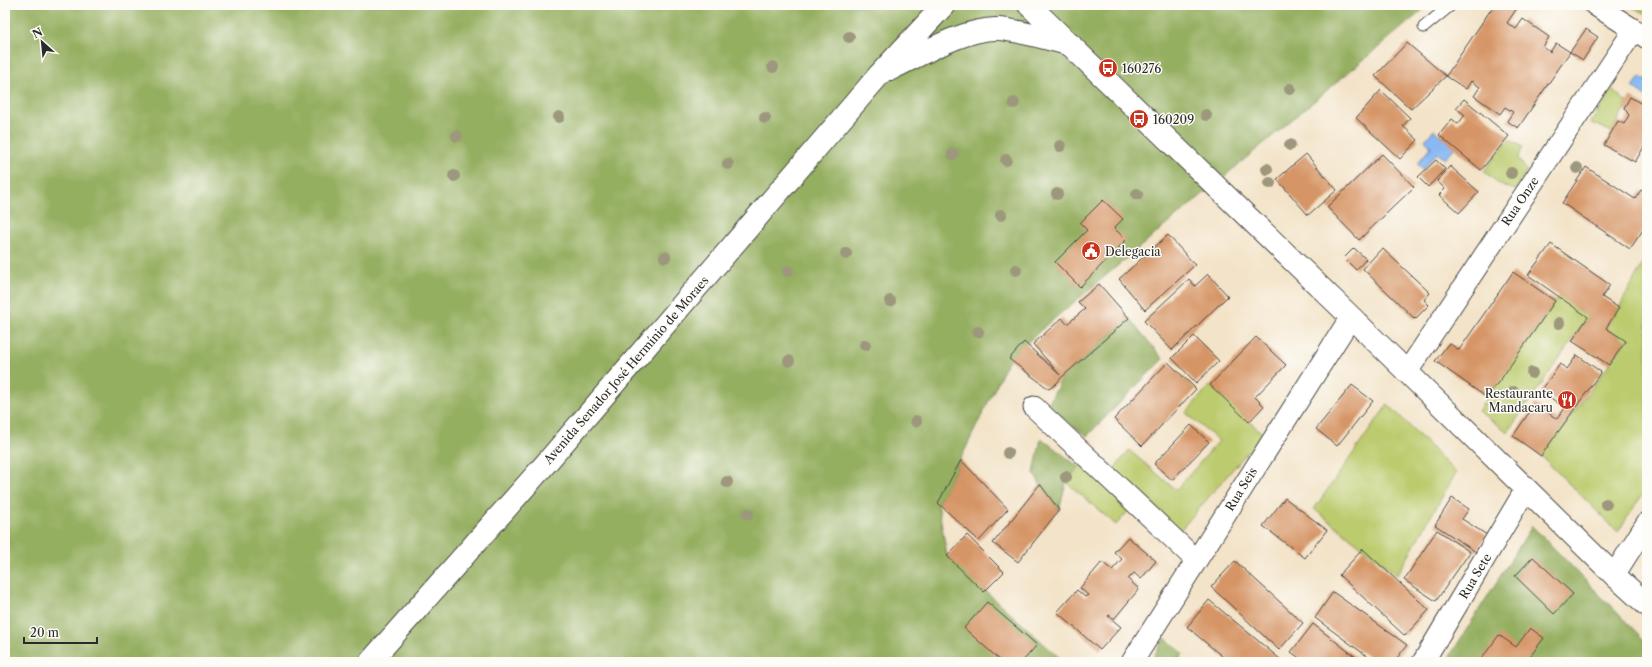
<svg xmlns="http://www.w3.org/2000/svg" width="1652" height="667" font-family="'Libre Caslon Text',serif">
<rect width="100%" height="100%" fill="#fdfcf7"/>
<filter id="ink" filterUnits="userSpaceOnUse"><feTurbulence type="fractalNoise" baseFrequency=".025" numOctaves="2"/><feDisplacementMap in="SourceGraphic" scale="8" xChannelSelector="R" yChannelSelector="G"/><feConvolveMatrix kernelMatrix="1 2 1 2 8 2 1 2 1" color-interpolation-filters="sRGB"/></filter>
<filter id="wash" filterUnits="userSpaceOnUse"><feTurbulence type="fractalNoise" baseFrequency=".012" numOctaves="4" result="noise"/><feDisplacementMap in="SourceGraphic" scale="16" xChannelSelector="R" yChannelSelector="G"/><feGaussianBlur stdDeviation="0.9" result="paint"/><feColorMatrix in="noise" values="0 0 0 0 0 0 0 0 0 0 0 0 0 0 0 0 0 1.4 0 .05"/><feComposite in="paint" operator="in"/></filter>
<g filter="url(#wash)">
<rect width="100%" height="100%" fill="#f3e3c8"/>
<g fill="#bccb6d" stroke="#747b4c">
<path d="M1628 5H1647V14Z"/>
<path d="M1612 89 1627 103 1612 132 1591 123Z"/>
<path d="M1509 139 1523 147 1518 158 1527 171 1516 190 1500 185 1484 171Z"/>
<path d="M1647 255V487L1618 532 1541 456 1609 365 1626 341 1606 328 1619 308Z"/>
<path d="M1559 296 1588 317 1508 432 1478 411Z"/>
<path d="M1210 385 1263 434 1171 541 1132 507 1116 525 1066 482 1093 451 1114 469 1129 450 1176 490 1219 441 1186 413Z"/>
<path d="M1388 404 1456 473 1397 575 1314 509Z"/>
</g>
<g fill="#95af60" stroke="#606d46">
<path d="M5 5H1429L1042 329 1009 359 949 483 938 503 947 556 1064 662H5Z"/>
<path d="M1129 318 1163 359 1087 436 1047 407 1062 377Z"/>
<path d="M1041 438 1079 467 1066 482 1059 510 1040 484 1034 473Z"/>
<path d="M1532 526 1647 643V662H1446Z"/>
<path d="M1165 638 1183 653 1179 662H1150Z"/>
</g>
<g fill="#88b9f4" stroke="#5a7290">
<path d="M1640 77 1647 81V97L1633 87Z"/>
<path d="M1434 130 1455 147 1445 159 1437 153 1423 169 1417 164 1431 147 1425 140Z"/>
</g>
<g id="blocks">
<g fill="#d69566">
<path d="M1494 5H1519L1507 23 1516 29 1523 19 1549 37 1543 47 1550 52 1556 43 1570 52 1586 29 1598 37 1583 60 1570 52 1518 128 1507 121 1513 112 1505 107 1500 114 1474 96 1480 87 1471 81 1466 89 1446 76Z"/>
<path d="M1407 43 1446 76 1411 109 1375 76Z"/>
<path d="M1381 90 1410 118 1403 126 1418 140 1400 159 1356 118Z"/>
<path d="M1630 97 1647 107V142L1635 162 1604 145 1618 121 1624 124 1629 115 1624 108Z"/>
<path d="M1464 99 1509 136 1481 170 1439 135 1452 119 1458 124 1465 115 1456 108Z"/>
<path d="M1306 154 1337 190 1308 215 1277 179Z"/>
<path d="M1382 154 1414 187 1359 240 1327 207Z"/>
<path d="M1436 160 1445 169 1428 187 1418 177Z"/>
<path d="M1450 166 1479 192 1459 213 1439 195 1445 189 1437 181Z"/>
<path d="M1586 167 1635 199 1641 190 1647 194V224L1630 249 1562 203Z"/>
<path d="M1103 200 1123 219 1114 228 1126 240 1080 287 1055 262 1087 230 1080 223Z"/>
<path d="M1168 235 1195 265 1145 310 1119 279Z"/>
<path d="M1551 244 1610 285 1602 297 1619 308 1606 328 1626 341 1609 365 1572 341 1588 317 1528 275Z"/>
<path d="M1354 248 1366 259 1356 270 1344 258Z"/>
<path d="M1382 248 1430 293 1424 300 1429 305 1415 319 1363 269Z"/>
<path d="M1513 272 1555 301 1501 379 1486 397 1435 361 1449 343 1459 350Z"/>
<path d="M1208 274 1228 296 1172 350 1144 321 1189 279 1195 286Z"/>
<path d="M1099 284 1129 318 1062 377 1056 384 1049 389 1009 359 1024 342 1060 375 1033 344 1062 318 1067 324 1085 309 1078 302Z"/>
<path d="M1194 336 1219 361 1196 383 1172 358Z"/>
<path d="M1256 337 1286 365 1255 397 1264 406 1249 422 1210 385Z"/>
<path d="M1577 355 1601 372 1541 456 1513 436 1535 404 1557 419 1565 408 1541 391 1560 364 1567 369Z"/>
<path d="M1168 362 1196 389 1142 446 1114 419Z"/>
<path d="M1352 385 1373 401 1337 446 1316 429Z"/>
<path d="M1191 425 1209 442 1172 480 1154 464Z"/>
<path d="M961 460 1008 509 979 541 938 503Z"/>
<path d="M1040 484 1059 510 1018 562 993 543Z"/>
<path d="M1285 498 1327 530 1305 558 1263 526Z"/>
<path d="M1452 498 1469 509 1462 519 1487 535 1476 552 1435 525Z"/>
<path d="M1437 530 1470 552 1436 601 1404 580Z"/>
<path d="M967 535 1004 572 984 592 947 556Z"/>
<path d="M1128 537 1156 561 1141 579 1134 573 1128 579 1139 589 1114 619 1109 615 1108 616 1121 627 1100 650 1057 612 1077 590 1085 597 1088 595 1080 588 1102 562 1112 570 1122 559 1114 552Z"/>
<path d="M1363 549 1429 610 1405 636 1339 575Z"/>
<path d="M1533 557 1573 594 1554 614 1515 576Z"/>
<path d="M1235 561 1303 623 1279 650 1211 587Z"/>
<path d="M1333 592 1407 645 1394 662H1375L1315 618Z"/>
<path d="M1209 600 1280 659 1278 662H1229L1187 627Z"/>
<path d="M987 602 1037 645 1022 662H1002L964 628Z"/>
<path d="M1313 624 1362 662H1305L1291 652Z"/>
<path d="M1530 628 1544 638 1526 662H1479L1499 635 1516 647Z"/>
</g>
</g>
</g>
<g filter="url(#ink)">
<use href="#blocks" fill-opacity="0" stroke="#494743" stroke-width="1"/>
<g fill="none" stroke-linecap="round" stroke-linejoin="round">
<defs>
<path id="service" d="M1424 27 1451 5"/>
<g id="minor">
<path d="M1595 5 1647 38"/>
<path d="M1407 372 1634 30"/>
<path d="M1034 407 1196 560"/>
<path d="M1614 575 1647 523"/>
<path d="M1132 662 1351 317"/>
<path d="M1423 662 1526 489"/>
</g>
<g id="tertiary">
<path d="M891 69C920 55 967 27 999 29 1024 31 1048 39 1071 45"/>
<path d="M370 662 548 461 879 75 944 5"/>
</g>
<path id="secondary" d="M1029 5 1351 317 1614 575 1647 605"/>
</defs>
<use href="#service" stroke="#494743" stroke-width="13"/>
<use href="#minor" stroke="#494743" stroke-width="23"/>
<use href="#tertiary" stroke="#494743" stroke-width="24"/>
<use href="#secondary" stroke="#494743" stroke-width="24"/>
<use href="#service" stroke="#fff" stroke-width="11"/>
<use href="#minor" stroke="#fff" stroke-width="21"/>
<use href="#tertiary" stroke="#fff" stroke-width="22"/>
<use href="#secondary" stroke="#fff" stroke-width="22"/>
</g>
<g fill="#9d987d">
<circle cx="849" cy="37" r="6"/>
<circle cx="773" cy="67" r="6"/>
<circle cx="1290" cy="89" r="6"/>
<circle cx="1014" cy="103" r="6"/>
<circle cx="1206" cy="115" r="6"/>
<circle cx="559" cy="117" r="6"/>
<circle cx="765" cy="118" r="6"/>
<circle cx="457" cy="136" r="6"/>
<circle cx="1290" cy="145" r="6"/>
<circle cx="1060" cy="146" r="6"/>
<circle cx="953" cy="154" r="6"/>
<circle cx="1006" cy="160" r="6"/>
<circle cx="728" cy="164" r="6"/>
<circle cx="1577" cy="168" r="6"/>
<circle cx="1267" cy="169" r="6"/>
<circle cx="1511" cy="173" r="6"/>
<circle cx="454" cy="176" r="6"/>
<circle cx="1270" cy="183" r="6"/>
<circle cx="1057" cy="194" r="6"/>
<circle cx="1137" cy="194" r="6"/>
<circle cx="1001" cy="215" r="6"/>
<circle cx="846" cy="254" r="6"/>
<circle cx="665" cy="257" r="6"/>
<circle cx="1016" cy="270" r="6"/>
<circle cx="788" cy="271" r="6"/>
<circle cx="890" cy="301" r="6"/>
<circle cx="1559" cy="323" r="6"/>
<circle cx="978" cy="332" r="6"/>
<circle cx="865" cy="345" r="6"/>
<circle cx="789" cy="361" r="6"/>
<circle cx="1532" cy="373" r="6"/>
<circle cx="1514" cy="392" r="6"/>
<circle cx="916" cy="421" r="6"/>
<circle cx="1008" cy="453" r="6"/>
<circle cx="1066" cy="477" r="6"/>
<circle cx="727" cy="482" r="6"/>
<circle cx="1606" cy="504" r="6"/>
<circle cx="748" cy="514" r="6"/>
</g>
</g>
<defs>
<symbol id="bus-disc" viewBox="-11 -11 22 22"><circle r="9.5" fill="#c8321e" stroke="#fdfcf7"/><path d="M-5-6H5V4H4V6H2V4H-2V6H-4V4H-5ZM-3.5-4V0h7V-4ZM-3.5 1.2v1.5H-2V1.2ZM2 1.2v1.5H3.5V1.2Z" fill="#fff"/></symbol>
<symbol id="civic-disc" viewBox="-11 -11 22 22"><circle r="9.5" fill="#c8321e" stroke="#fdfcf7"/><path d="M-.6-6.5H3V-4.5H.6V-3L4-1V1h2V6H-6V1h2V-1L-.6-3ZM-1.2 2.5V6h2.4V2.5Z" fill="#fff"/></symbol>
<symbol id="restaurant-disc" viewBox="-11 -11 22 22"><circle r="9.5" fill="#c8321e" stroke="#fdfcf7"/><path d="M-5-6h1v4h1v-4h1v4h1v-4h1v5L-1.5 .5V6h-2V.5L-5-1ZM5-6V6H3V1.5H1.5Q1.5-4 5-6Z" fill="#fff"/></symbol>
</defs>
<g fill-rule="evenodd">
<use href="#bus-disc" x="1097" y="57" width="22" height="22"/>
<use href="#bus-disc" x="1128" y="108" width="22" height="22"/>
<use href="#civic-disc" x="1080" y="240" width="22" height="22"/>
<use href="#restaurant-disc" x="1556" y="389" width="22" height="22"/>
</g>
<g text-anchor="middle" dominant-baseline="central" stroke-width="3" stroke-linejoin="round" paint-order="stroke">
<g font-size="12" fill="#2b2b2b" stroke="#fdfcf7" text-anchor="start">
<text x="1122" y="68">160276</text>
<text x="1153" y="119">160209</text>
<text x="1105" y="251">Delegacia</text>
<text x="1553" y="393" text-anchor="end">Restaurante<tspan x="1553" dy="14">Mandacaru</tspan></text>
</g>
<g font-size="12" fill="#2b2b2b" stroke="#fdfcf7">
<text transform="translate(1520 201) rotate(-56)">Rua Onze</text>
<text transform="translate(626 370) rotate(-49)">Avenida Senador José Hermínio de Moraes</text>
<text transform="translate(1241 489) rotate(-58)">Rua Seis</text>
<text transform="translate(1475 576) rotate(-59)">Rua Sete</text>
</g>
</g>
<rect width="1652" height="667" fill="none" stroke="#fdfcf7" stroke-width="20"/>
<g transform="translate(42 42) rotate(333)" stroke="#fdfcf7" stroke-width="3" paint-order="stroke">
<path d="M0-3L7 15L0 10L-7 15Z" fill="#2b2b2b"/>
<text y="-6" font-size="11" font-weight="bold" text-anchor="middle" fill="#2b2b2b">N</text>
</g>
<path d="M24 637v6h73v-6" fill="none" stroke="#2b2b2b" stroke-width="2"/>
<text x="30" y="637" font-size="12" fill="#2b2b2b" stroke="#fdfcf7" stroke-width="3" paint-order="stroke">20 m</text>
</svg>
